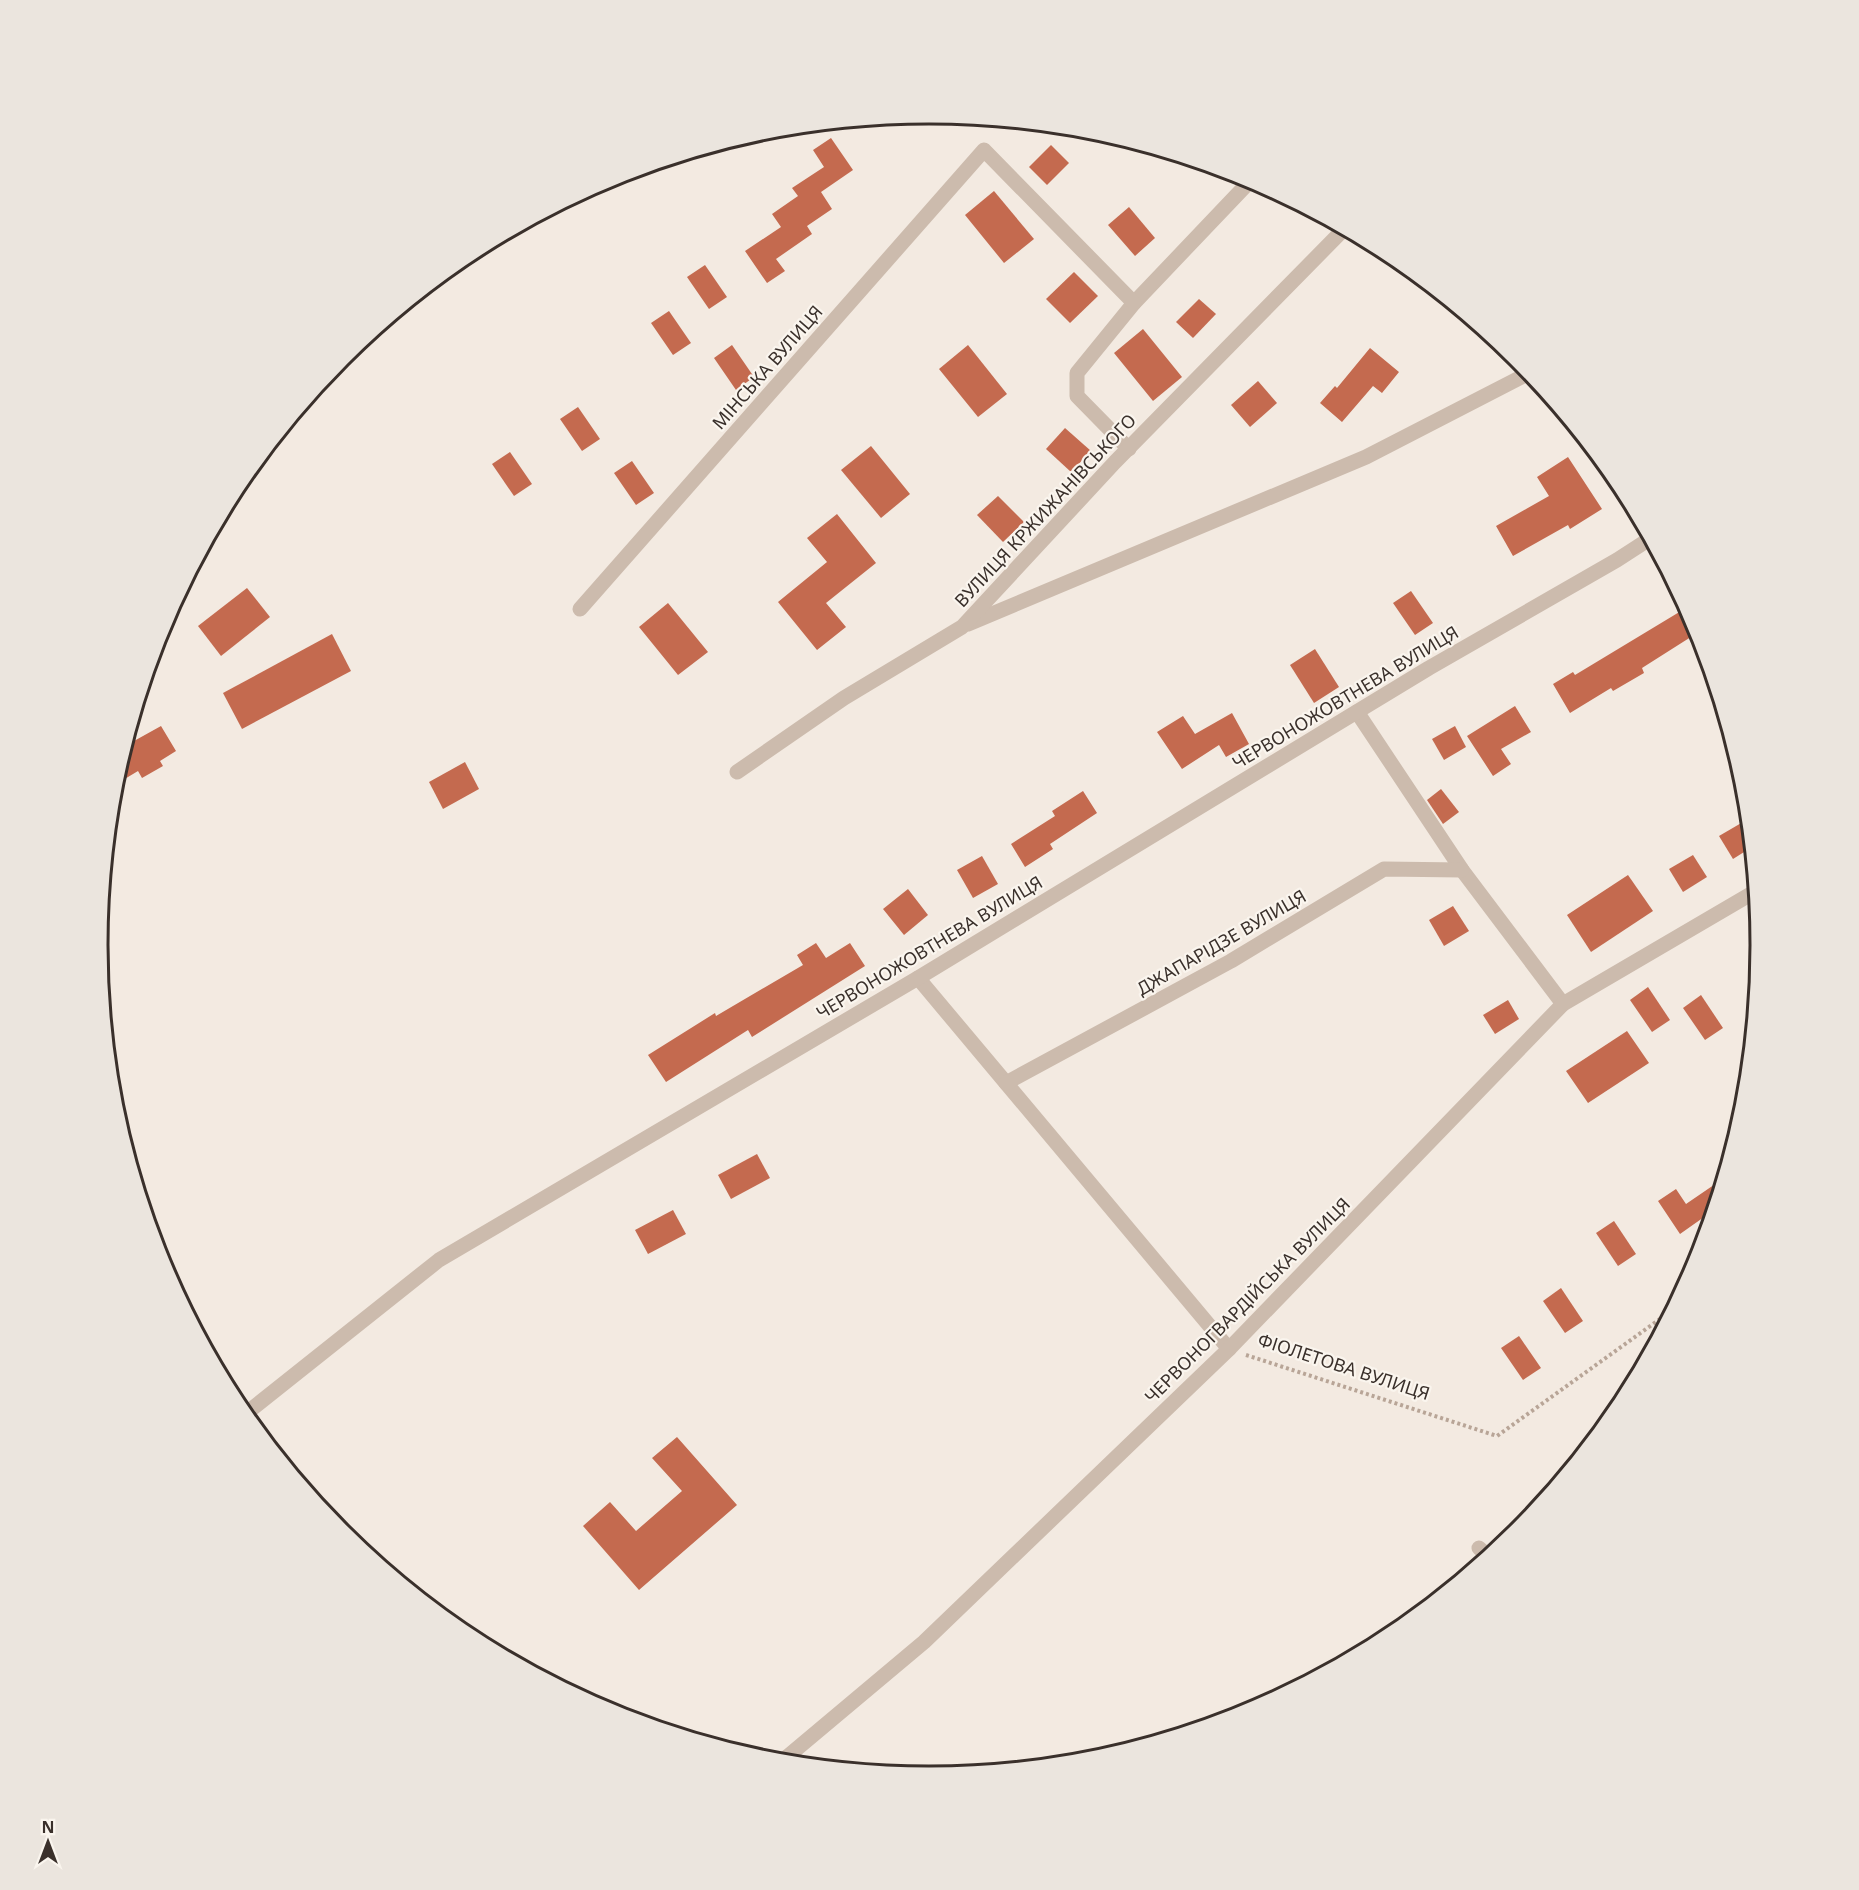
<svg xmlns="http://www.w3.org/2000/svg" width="1859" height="1890" font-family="'Noto Sans',sans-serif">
<rect width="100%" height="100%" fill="#f3eae1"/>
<g fill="#c46a4f">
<path d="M831 138 853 170 821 192 832 209 807 226 812 234 776 259 785 271 767 283 745 251 781 227 772 214 798 196 792 188 824 167 813 150Z"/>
<path d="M1051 145 1069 163 1047 185 1029 167Z"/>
<path d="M994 191 1034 239 1004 263 965 215Z"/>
<path d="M1129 207 1155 238 1135 256 1108 225Z"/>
<path d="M705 265 727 297 709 309 687 277Z"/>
<path d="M1074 272 1098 296 1070 323 1046 299Z"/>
<path d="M1199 299 1216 314 1193 338 1176 322Z"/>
<path d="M669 311 691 343 673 355 651 323Z"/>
<path d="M1143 329 1182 377 1153 401 1114 353Z"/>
<path d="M732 345 754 377 736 390 714 358Z"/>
<path d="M968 345 1007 394 978 417 939 369Z"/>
<path d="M1370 348 1399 372 1382 393 1373 386 1342 422 1320 403 1335 386 1337 388Z"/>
<path d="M1258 381 1277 403 1250 427 1231 405Z"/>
<path d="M578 407 600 439 582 451 560 419Z"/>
<path d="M1065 428 1091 451 1071 472 1046 449Z"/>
<path d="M871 446 910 494 881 518 841 470Z"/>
<path d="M510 452 532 484 514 496 492 464Z"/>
<path d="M1568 457 1602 509 1570 529 1568 525 1513 556 1496 526 1549 496 1537 477Z"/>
<path d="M632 461 654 493 636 505 614 473Z"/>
<path d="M998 496 1024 522 1003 542 977 515Z"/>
<path d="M837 514 876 563 826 603 846 627 817 650 778 602 827 562 807 538Z"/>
<path d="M247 588 270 617 221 656 198 626Z"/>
<path d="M1411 591 1433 623 1415 635 1393 603Z"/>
<path d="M668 603 708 652 678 675 639 627Z"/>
<path d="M1681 611 1694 635 1642 668 1644 673 1613 691 1611 688 1570 713 1553 684 1573 672 1575 675Z"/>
<path d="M332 634 351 671 242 729 223 693Z"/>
<path d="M1315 649 1339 687 1314 703 1290 665Z"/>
<path d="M1515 706 1531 732 1501 749 1511 764 1493 776 1467 736Z"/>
<path d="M1232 713 1249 744 1226 757 1219 745 1182 769 1157 732 1183 716 1195 734Z"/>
<path d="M161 726 176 751 160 761 163 766 142 778 138 771 113 786 125 746Z"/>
<path d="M1455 726 1466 747 1444 760 1432 739Z"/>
<path d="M465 762 479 789 443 809 429 782Z"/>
<path d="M1441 789 1459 812 1443 824 1427 800Z"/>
<path d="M1083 791 1097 813 1050 844 1053 849 1025 867 1011 844 1055 816 1052 811Z"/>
<path d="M1743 822 1751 835 1752 847 1733 859 1719 836Z"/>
<path d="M1693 855 1707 877 1683 892 1669 869Z"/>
<path d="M982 856 998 884 973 898 957 870Z"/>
<path d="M1628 875 1653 911 1591 952 1567 915Z"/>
<path d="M908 889 928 915 904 935 883 909Z"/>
<path d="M1453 906 1469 931 1444 946 1429 920Z"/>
<path d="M816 943 826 958 850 943 865 966 752 1037 748 1030 666 1082 648 1055 715 1013 716 1016 803 965 797 955Z"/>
<path d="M1648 987 1670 1020 1652 1032 1630 1000Z"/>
<path d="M1701 995 1723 1028 1705 1040 1683 1008Z"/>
<path d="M1508 1000 1519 1019 1495 1034 1483 1015Z"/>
<path d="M1627 1031 1649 1063 1588 1103 1566 1071Z"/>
<path d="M757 1154 770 1178 731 1199 718 1175Z"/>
<path d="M1724 1178 1714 1210 1680 1234 1658 1201 1676 1189 1686 1204Z"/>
<path d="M673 1210 686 1234 648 1254 635 1230Z"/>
<path d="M1614 1221 1636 1254 1618 1266 1596 1233Z"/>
<path d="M1561 1288 1583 1321 1565 1333 1543 1301Z"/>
<path d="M1519 1336 1541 1368 1523 1380 1501 1348Z"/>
<path d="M677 1437 737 1505 639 1590 583 1526 610 1502 636 1531 682 1491 652 1458Z"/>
</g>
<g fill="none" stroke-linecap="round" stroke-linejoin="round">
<path stroke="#b8a597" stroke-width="4" stroke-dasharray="3 3" stroke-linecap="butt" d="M1246 1355 1497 1436 1674 1309"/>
<g stroke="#ccbbad" stroke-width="15">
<path d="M1129 449 1077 396V373L1134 303 1252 179"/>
<path d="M580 609 984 150 1134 303"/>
<path d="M968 624 1366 457 1531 372"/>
<path d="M1357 712 1462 870 1563 1004"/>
<path d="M737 772 844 698 962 627 1115 462 1345 228"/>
<path d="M918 978 1229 1349"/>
<path d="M1006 1083 1231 961 1384 869 1462 870"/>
<path d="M1479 1548 1489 1557"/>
<path d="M781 1762 924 1642 1229 1349 1563 1004 1756 891"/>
</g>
<path stroke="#ccbbad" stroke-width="15" d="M244 1415 439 1260 918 978 1429 668 1617 560 1651 538"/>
</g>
<g text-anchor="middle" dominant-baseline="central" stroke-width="4.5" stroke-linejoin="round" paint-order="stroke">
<g font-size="18" fill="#3a302b" stroke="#faf5ee">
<text transform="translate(767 367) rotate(-49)">МІНСЬКА ВУЛИЦЯ</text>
<text transform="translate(1045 510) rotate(-47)">ВУЛИЦЯ КРЖИЖАНІВСЬКОГО</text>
<text transform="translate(1345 697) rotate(-31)">ЧЕРВОНОЖОВТНЕВА ВУЛИЦЯ</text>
<text transform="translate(1221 942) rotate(-30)">ДЖАПАРІДЗЕ ВУЛИЦЯ</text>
<text transform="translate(929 947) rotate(-31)">ЧЕРВОНОЖОВТНЕВА ВУЛИЦЯ</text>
<text transform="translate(1247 1300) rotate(-45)">ЧЕРВОНОГВАРДІЙСЬКА ВУЛИЦЯ</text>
<text transform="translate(1344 1366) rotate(18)">ФІОЛЕТОВА ВУЛИЦЯ</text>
</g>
</g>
<path d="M0 0H1859V1890H0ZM108 945a821 821 0 1 1 1642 0a821 821 0 1 1-1642 0Z" fill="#ebe5de" fill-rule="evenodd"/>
<path fill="none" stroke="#3a302b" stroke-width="3" d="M108 945a821 821 0 1 1 1642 0a821 821 0 1 1-1642 0Z"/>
<g transform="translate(48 1842)" stroke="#faf5ee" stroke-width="4.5" paint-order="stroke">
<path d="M0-4.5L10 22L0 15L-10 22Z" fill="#3a302b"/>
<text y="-9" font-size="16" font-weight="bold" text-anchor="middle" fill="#3a302b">N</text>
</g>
</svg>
